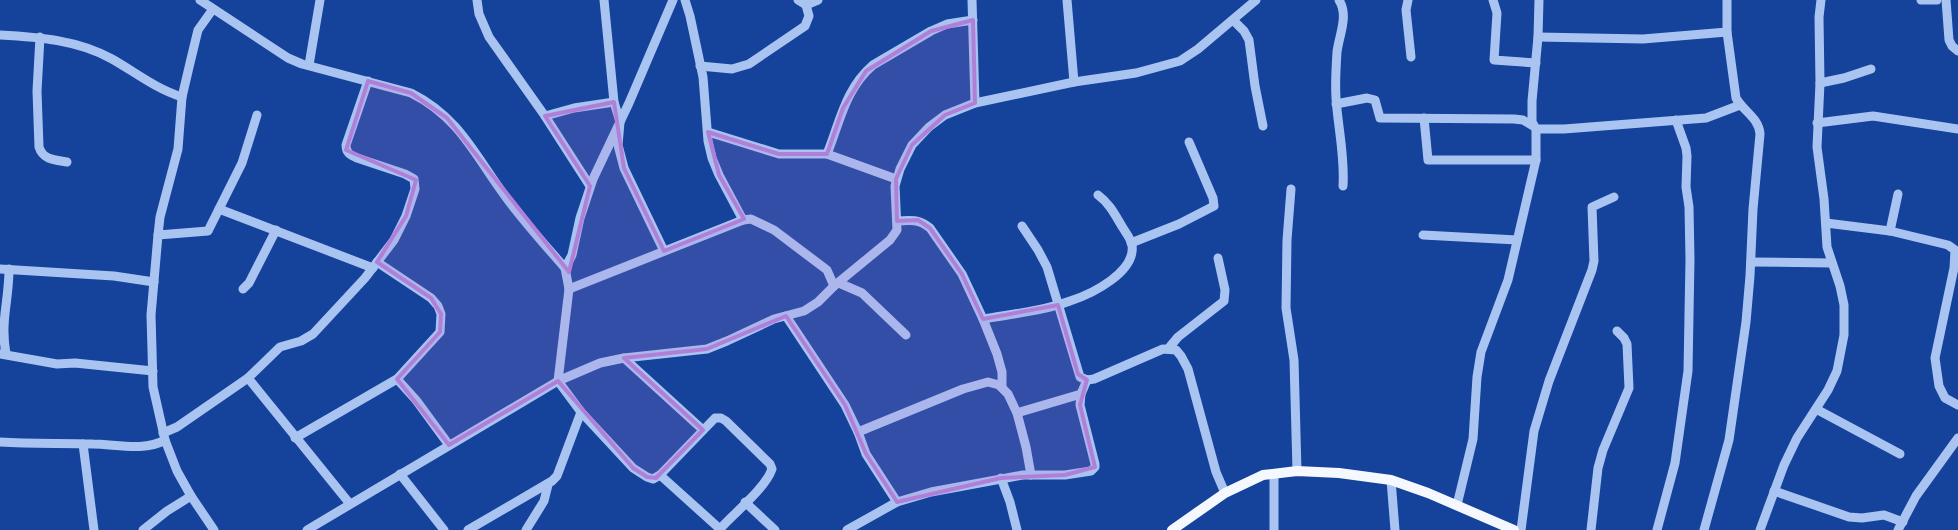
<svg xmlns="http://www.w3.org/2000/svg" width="1958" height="530" font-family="'Noto Sans',sans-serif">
<rect width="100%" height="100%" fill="#15429a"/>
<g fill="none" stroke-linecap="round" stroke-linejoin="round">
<g stroke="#aac4f2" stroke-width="9">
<path d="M200 0 288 58 302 64 411 93C461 118 476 158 508 200 526 224 546 246 565 268"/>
<path d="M477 0 479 14 489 37 545 116 590 186"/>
<path d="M604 0 614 102 620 122 618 145 624 168 664 251"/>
<path d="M673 0 629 103 593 179 580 218 572 255 565 268 569 289 558 381 581 412 633 468 647 477 653 479 660 475 715 418H721L726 421 770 464 772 469C765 489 734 513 719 530"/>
<path d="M685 0 690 16 703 77 708 141 712 158 719 175 743 220 751 219 774 230 827 270 834 286"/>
<path d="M798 0 806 5 818 0"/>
<path d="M972 0 975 103"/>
<path d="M1067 0 1074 82"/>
<path d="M1339 0C1349 16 1339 35 1337 52 1336 67 1335 83 1336 98 1338 128 1345 156 1343 186"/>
<path d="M1408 0 1406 10 1411 57"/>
<path d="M1493 0 1497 13 1494 60 1536 63"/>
<path d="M1921 0H1937"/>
<path d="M1946 0 1949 40 1952 46 1958 51"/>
<path d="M1233 20 1244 31 1249 40 1255 86 1263 126"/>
<path d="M0 35C38 37 78 40 112 59 135 72 156 89 182 97"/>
<path d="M40 37 37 91 39 147C43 160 55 160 67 162"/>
<path d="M1538 37 1643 39 1727 32"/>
<path d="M309 65 320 0"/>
<path d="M700 66 732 69 749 64 805 26 809 16 806 5"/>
<path d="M1820 83 1844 78 1871 69"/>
<path d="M1336 104 1367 98 1375 100 1380 118 1514 119 1523 120 1533 126"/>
<path d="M545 116 574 108 614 102"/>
<path d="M1424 118 1428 160H1536"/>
<path d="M1817 123 1873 116 1958 129"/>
<path d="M1536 129H1564L1706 118 1740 105"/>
<path d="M708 132 779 154H827"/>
<path d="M896 179 827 154C840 122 845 89 873 65L931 31 947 24 973 20"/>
<path d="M1291 189 1287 240 1286 308 1294 360 1297 471"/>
<path d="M219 209 242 163 257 115"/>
<path d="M897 221C910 220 919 219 930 228L962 274 983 319 997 354 1002 372V386"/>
<path d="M1826 223 1890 231 1948 245 1955 250 1954 268 1935 358 1939 386 1945 398 1958 405"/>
<path d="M1022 226 1038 250 1047 267 1080 377 1087 380 1094 379 1163 349 1176 350 1181 356 1188 369 1216 472 1225 493"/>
<path d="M1890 231 1898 194"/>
<path d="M158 235 208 231 219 209 373 268"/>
<path d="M1423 235 1517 240"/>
<path d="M1131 243 1179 224 1214 206 1213 198 1189 142"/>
<path d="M1751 262 1832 263"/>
<path d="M0 269 114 276 154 282"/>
<path d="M839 283 862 293 906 335"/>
<path d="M243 289 249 283 276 230"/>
<path d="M569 289 743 220"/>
<path d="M786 316 845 405 858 432 866 454 897 502"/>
<path d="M983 319C1012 314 1043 311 1070 301 1092 294 1136 272 1132 245 1131 239 1126 233 1123 228 1115 215 1110 204 1098 195"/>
<path d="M1168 349 1178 337 1224 301 1225 290 1218 258"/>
<path d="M0 354 57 364 75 363 153 371"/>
<path d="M6 354C0 321 9 301 9 269"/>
<path d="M624 358 703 430"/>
<path d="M248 378 350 504"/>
<path d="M397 379 416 400 449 445"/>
<path d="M1816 409 1900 454"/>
<path d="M1017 413 1081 394"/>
<path d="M858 432 963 389 988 382 999 385 1008 394 1017 413 1026 447 1031 475"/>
<path d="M163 433 177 427 248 378 280 347 301 341 313 334 365 278 394 240 406 216 415 189 414 179 405 174 357 158C350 155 346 153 346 145L368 81"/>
<path d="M295 438 397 379 440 332 441 314 438 306 431 298 377 262"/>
<path d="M165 440 177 471 191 496 214 530"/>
<path d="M0 442C31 444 62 443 93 444 115 444 144 452 165 440L153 387 152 350 151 315 158 235 160 217 178 149 182 97 190 63 198 30 213 9"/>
<path d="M83 444 94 530"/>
<path d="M400 474 444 530"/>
<path d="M1274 474V530"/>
<path d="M660 475 720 529"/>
<path d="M1001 478 1010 502 1017 530"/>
<path d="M1391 480 1395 530"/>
<path d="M1774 491 1849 517 1862 518 1884 515 1903 522"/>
<path d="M745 502 775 530"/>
<path d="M1457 505 1473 439 1477 377 1481 352 1508 280 1536 160V129L1532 122V101L1538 37 1539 0"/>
<path d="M143 530 167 511 191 496"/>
<path d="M307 530 558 381 600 363 624 358 707 349 727 341 774 319 804 311 818 302 834 286 890 240 897 230 895 186 900 169 912 145 929 127 945 115 975 103 1074 82 1136 73 1180 61 1198 49 1256 0"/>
<path d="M468 530 552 481 557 476 581 412"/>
<path d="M526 530 544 501 548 485"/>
<path d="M847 530 897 502 931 492 1023 475H1065L1091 471 1095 467V464L1080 405 1081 394 1087 380"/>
<path d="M1521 530 1534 431 1549 381 1592 270 1594 261 1592 207 1614 197"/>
<path d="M1591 530 1598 468 1603 450 1629 388 1627 344 1624 338 1617 331"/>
<path d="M1657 530 1675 463 1688 371 1690 259 1689 207 1686 187 1687 156 1686 148 1676 120"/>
<path d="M1704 530 1729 440 1746 322 1750 276 1753 209 1760 134C1759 118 1743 111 1736 98L1727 32V0"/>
<path d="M1760 530 1784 465 1797 438 1828 390 1837 371 1844 335V305L1840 286 1827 247 1824 199 1817 147 1820 83 1819 17 1821 0"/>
<path d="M1898 530 1916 496 1958 438"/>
</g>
<path stroke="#f6f8ff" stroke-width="10" d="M1172 530 1225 493 1263 475 1297 471 1339 473 1391 480 1428 493 1514 530"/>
</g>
<path fill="#b080d9" fill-opacity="0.2" stroke="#b080d9" stroke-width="4" stroke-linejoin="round" d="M973 20 975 103 945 115 912 145 896 179 897 221 918 220 930 228 962 274 983 319 1058 305 1078 374 1087 380 1080 405 1095 467 1065 475 1001 478 897 502 866 454 845 405 786 316 707 349 624 358 703 430 656 478 647 477 633 468 558 381 449 445 397 379 440 332 441 314 431 298 377 262 406 216 416 180 346 150 368 81 411 93 447 118 569 272 590 186 545 116 614 102 624 168 664 251 744 219 719 175 708 132 779 154H827L843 108 866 71 931 31Z"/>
</svg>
